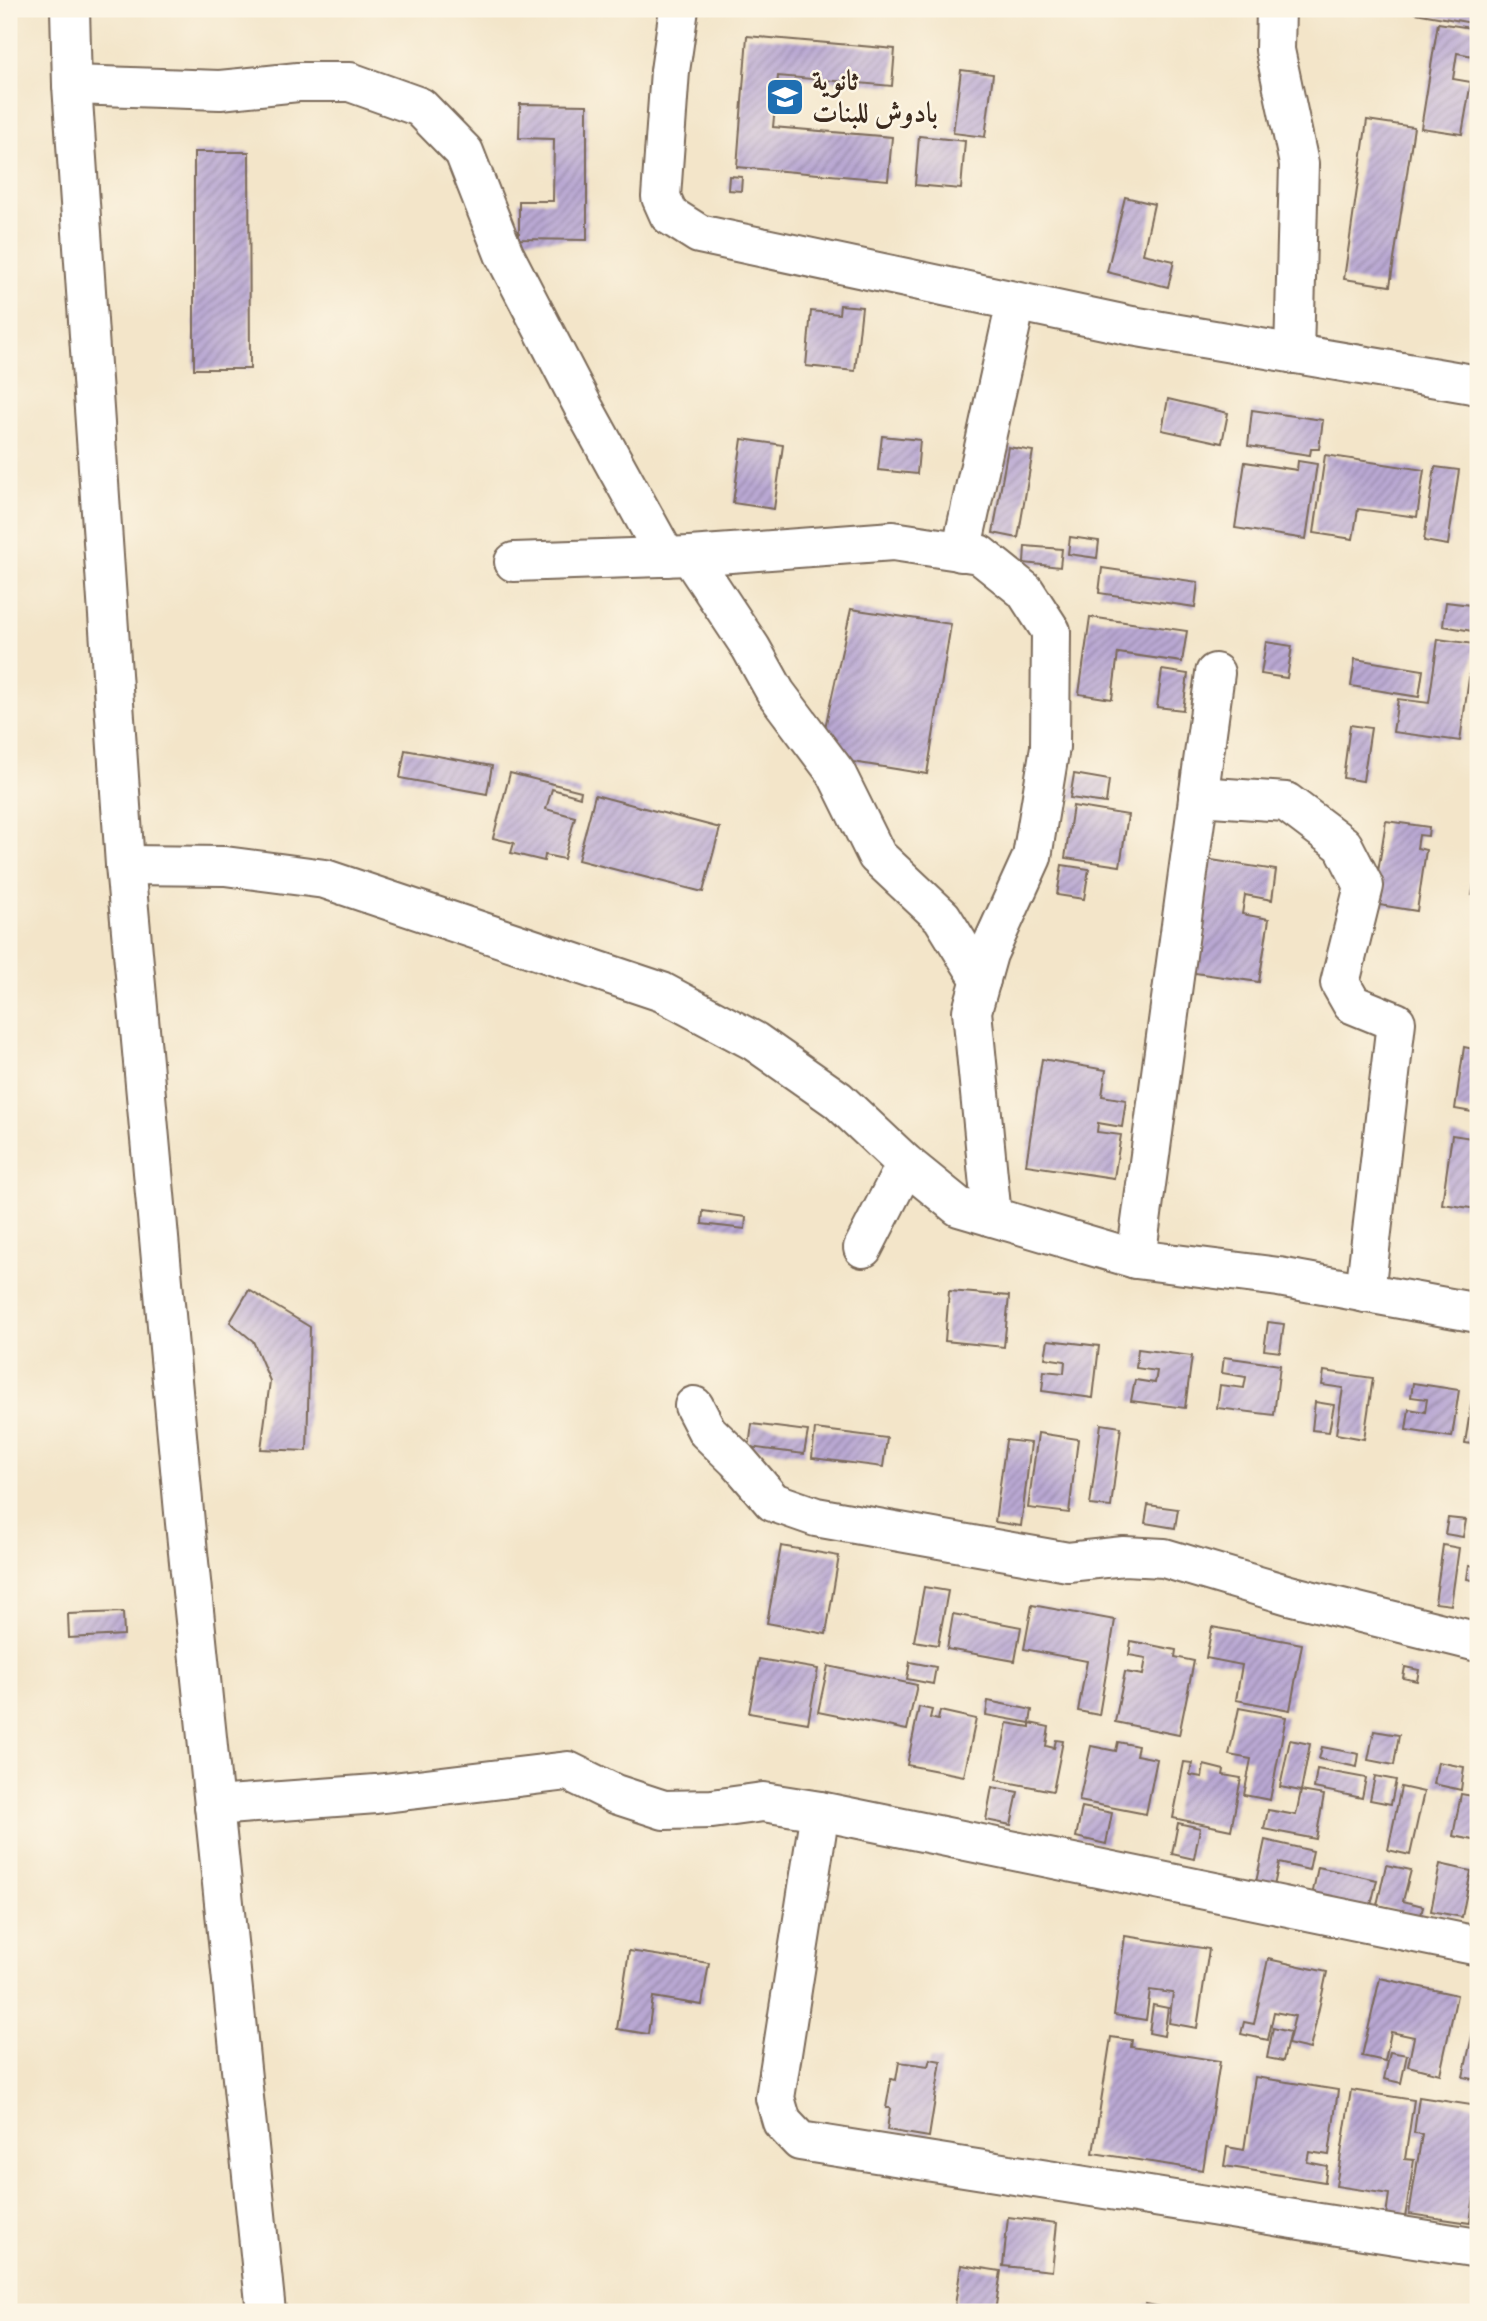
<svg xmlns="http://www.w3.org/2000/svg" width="1487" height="2321" font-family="'IM FELL DW Pica',Amiri,serif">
<defs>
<pattern id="building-hatch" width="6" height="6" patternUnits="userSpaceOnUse" patternTransform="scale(1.75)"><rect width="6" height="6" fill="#b9a8d3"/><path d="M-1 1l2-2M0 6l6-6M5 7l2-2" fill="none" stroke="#9889ab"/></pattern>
</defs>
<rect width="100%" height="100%" fill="#fcf5e5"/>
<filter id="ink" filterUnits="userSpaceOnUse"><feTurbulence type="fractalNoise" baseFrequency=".0143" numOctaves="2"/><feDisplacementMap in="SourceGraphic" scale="14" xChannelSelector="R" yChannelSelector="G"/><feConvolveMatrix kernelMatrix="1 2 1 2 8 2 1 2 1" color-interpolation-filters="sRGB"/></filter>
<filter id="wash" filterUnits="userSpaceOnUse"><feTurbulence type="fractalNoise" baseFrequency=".00686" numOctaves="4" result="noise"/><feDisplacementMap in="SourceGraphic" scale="28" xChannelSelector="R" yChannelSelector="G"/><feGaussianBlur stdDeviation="1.57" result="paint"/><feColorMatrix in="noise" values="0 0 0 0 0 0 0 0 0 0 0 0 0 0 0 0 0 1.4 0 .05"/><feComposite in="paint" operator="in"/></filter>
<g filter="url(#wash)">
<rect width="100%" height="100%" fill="#f3e5c9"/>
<g id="blocks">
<g fill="url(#building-hatch)">
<path d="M1416 9H1478V24L1415 13Z"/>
<path d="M1438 23 1478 29V57L1457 53 1453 79 1471 82 1462 134 1421 128Z"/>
<path d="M747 36 895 49 892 86 778 76 773 127 892 137 888 180 737 167Z"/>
<path d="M961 70 993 74 985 137 953 133Z"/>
<path d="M520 104 587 105V240L519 239V201H553L554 139 519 138Z"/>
<path d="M1367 120 1414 127 1390 286 1344 279Z"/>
<path d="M919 136 965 141 961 189 915 185Z"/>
<path d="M194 152H249L250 369H194Z"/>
<path d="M729 176 742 177 741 191 728 190Z"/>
<path d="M1125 197 1154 204 1143 254 1174 261 1168 287 1107 272Z"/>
<path d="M840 305 862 307 855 371 806 366 811 311 839 314Z"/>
<path d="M1168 399 1228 413 1222 443 1162 430Z"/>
<path d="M1252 410 1323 420 1319 449H1311L1310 455 1248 446Z"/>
<path d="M882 436 920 440 917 474 878 470Z"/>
<path d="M742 439 783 445 774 509 733 503Z"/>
<path d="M1008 447 1033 451 1018 538 993 533Z"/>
<path d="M1325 455 1424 470 1417 517 1358 509 1353 539 1314 533Z"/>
<path d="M1298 461 1317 464 1306 539 1235 528 1245 462 1297 470Z"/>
<path d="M1435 467 1459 470 1448 545 1424 541Z"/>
<path d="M1070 537 1099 541 1097 558 1068 554Z"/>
<path d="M1025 546 1062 549 1060 567 1024 563Z"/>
<path d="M1102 568 1198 582 1195 607 1099 593Z"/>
<path d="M1446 602 1478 606V632L1443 626Z"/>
<path d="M851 609 951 624 927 774 853 762 825 728Z"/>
<path d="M1090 617 1187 631 1182 662 1118 653 1112 699 1079 694Z"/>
<path d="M1438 639 1474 644 1460 741 1393 732 1398 699 1429 703Z"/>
<path d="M1266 642 1292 646 1287 678 1261 674Z"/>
<path d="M1355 659 1423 670 1419 697 1351 686Z"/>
<path d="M1162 670 1188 674 1183 710 1157 707Z"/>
<path d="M1350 725 1371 728 1363 781 1343 778Z"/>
<path d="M405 750 492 766 487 794 400 778Z"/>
<path d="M510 773 581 791 580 797 552 789 546 809 575 817 564 859 545 855 544 861 511 853 514 843 493 838Z"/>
<path d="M1074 774 1109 780 1106 803 1070 798Z"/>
<path d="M595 795 720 828 703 892 578 860Z"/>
<path d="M1073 806 1128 815 1120 866 1065 858Z"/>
<path d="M1386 821 1429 827 1428 836 1419 835 1417 848 1426 850 1417 911 1373 904Z"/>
<path d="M1205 859 1276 870 1272 900 1245 895 1242 914 1269 919 1259 982 1188 972Z"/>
<path d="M1062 865 1089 869 1084 899 1057 895Z"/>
<path d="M1477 866H1478V895H1472Z"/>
<path d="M1464 1047 1478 1050V1113L1455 1109Z"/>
<path d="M1042 1059 1106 1070 1102 1096 1126 1100 1122 1127 1098 1123 1097 1132 1121 1135 1114 1178 1026 1165Z"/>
<path d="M1452 1135 1478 1139V1209L1442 1204Z"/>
<path d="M703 1211 746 1217 745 1229 702 1224Z"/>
<path d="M249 1290 310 1327 307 1451 261 1449 270 1381 253 1341 230 1322Z"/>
<path d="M949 1291 1009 1296 1004 1347 945 1341Z"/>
<path d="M1268 1322 1284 1324 1280 1352 1264 1350Z"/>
<path d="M1048 1340 1099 1346 1093 1398 1042 1391 1044 1371 1064 1373 1065 1361 1045 1358Z"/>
<path d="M1138 1349 1192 1356 1185 1408 1131 1401 1135 1380 1155 1383 1157 1371 1136 1368Z"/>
<path d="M1224 1357 1280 1365 1274 1415 1217 1408 1220 1385 1244 1388 1246 1377 1222 1373Z"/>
<path d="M1477 1367H1478V1445L1465 1443Z"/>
<path d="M1324 1371 1373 1378 1364 1439 1336 1434 1343 1388 1322 1385Z"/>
<path d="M1413 1383 1459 1390 1452 1437 1406 1430 1409 1409 1425 1412 1427 1399 1411 1397Z"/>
<path d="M1315 1402 1334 1405 1329 1432 1312 1430Z"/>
<path d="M752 1424 808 1431 804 1454 749 1447Z"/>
<path d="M1101 1424 1121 1427 1111 1507 1090 1505Z"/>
<path d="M815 1429 887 1438 883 1467 812 1458Z"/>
<path d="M1038 1433 1078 1439 1069 1513 1028 1508Z"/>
<path d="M1006 1440 1031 1443 1021 1526 995 1522Z"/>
<path d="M1148 1505 1178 1509 1175 1528 1145 1523Z"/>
<path d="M1448 1518 1466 1520 1463 1537 1445 1534Z"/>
<path d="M1443 1545 1459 1548 1451 1605 1435 1603Z"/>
<path d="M781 1546 839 1556 826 1634 767 1623Z"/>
<path d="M1469 1565 1478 1567V1581L1467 1579Z"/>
<path d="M924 1587 948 1591 938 1645 914 1641Z"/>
<path d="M1032 1605 1115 1620 1099 1715 1078 1711 1087 1661 1024 1649Z"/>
<path d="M123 1612 124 1635 69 1638 68 1614Z"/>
<path d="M953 1614 1021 1627 1015 1661 947 1649Z"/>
<path d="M1212 1627 1302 1644 1290 1710 1236 1700 1242 1665 1206 1658Z"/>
<path d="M1131 1641 1176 1650 1175 1657 1194 1661 1179 1735 1115 1722 1125 1672 1143 1675 1146 1658 1129 1655Z"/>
<path d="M759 1659 818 1669 808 1723 749 1713Z"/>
<path d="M910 1662 936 1667 933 1684 907 1679Z"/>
<path d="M828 1666 917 1685 907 1730 818 1712Z"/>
<path d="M1405 1667 1419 1670 1417 1681 1403 1678Z"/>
<path d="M988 1701 1032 1710 1030 1723 986 1715Z"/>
<path d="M919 1707 932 1710 930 1718 938 1720 940 1711 976 1719 964 1776 907 1765Z"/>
<path d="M1239 1708 1286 1717 1270 1800 1244 1795 1251 1759 1229 1755Z"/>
<path d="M1007 1723 1030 1727V1723L1049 1727 1046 1746 1054 1748 1056 1740 1063 1741 1053 1791 996 1780Z"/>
<path d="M1374 1731 1399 1735 1394 1765 1368 1760Z"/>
<path d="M1290 1740 1310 1744 1301 1791 1280 1787Z"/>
<path d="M1118 1742 1138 1746 1136 1755 1157 1759 1146 1814 1079 1801 1091 1746 1116 1751Z"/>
<path d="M1322 1747 1359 1754 1357 1767 1319 1759Z"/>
<path d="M1184 1762 1192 1763 1190 1775 1202 1777 1204 1765 1224 1770 1223 1775 1241 1778 1231 1830 1173 1818Z"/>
<path d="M1438 1762 1464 1767 1461 1790 1434 1784Z"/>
<path d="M1317 1769 1366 1778 1362 1798 1314 1788Z"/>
<path d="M1375 1776 1396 1780 1391 1804 1370 1800Z"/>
<path d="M992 1787 1018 1792 1011 1825 986 1820Z"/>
<path d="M1401 1787 1424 1792 1410 1855 1388 1850Z"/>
<path d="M1301 1791 1324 1795 1316 1839 1264 1829 1268 1810 1296 1815Z"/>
<path d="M1461 1794 1478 1797V1841L1453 1836Z"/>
<path d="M1082 1807 1112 1813 1106 1844 1076 1837Z"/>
<path d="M1178 1823 1200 1828 1194 1859 1172 1854Z"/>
<path d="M1265 1840 1313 1851 1309 1870 1279 1863 1274 1886 1256 1882Z"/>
<path d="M1440 1864 1471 1871 1462 1917 1431 1911Z"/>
<path d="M1386 1865 1411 1870 1403 1901 1423 1906 1421 1916 1377 1905Z"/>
<path d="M1318 1867 1377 1880 1370 1909 1312 1896Z"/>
<path d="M1125 1936 1209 1949 1197 2028 1169 2023 1173 1993 1150 1990 1146 2020 1114 2015Z"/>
<path d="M629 1951 709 1963 702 2005 653 1997 648 2034 617 2029Z"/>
<path d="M1268 1959 1327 1972 1310 2049 1288 2044 1295 2016 1274 2012 1268 2040 1241 2034 1244 2022 1254 2024Z"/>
<path d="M1380 1978 1457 1995 1440 2074 1408 2066 1414 2037 1391 2032 1385 2061 1362 2056Z"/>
<path d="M1153 2005 1168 2008 1164 2036 1149 2033Z"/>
<path d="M1477 2013 1478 2014V2080L1463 2077Z"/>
<path d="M1273 2028 1290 2032 1283 2061 1267 2058Z"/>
<path d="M1111 2037 1132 2040 1131 2047 1220 2061 1203 2170 1093 2153Z"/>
<path d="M1390 2052 1407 2055 1401 2083 1384 2079Z"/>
<path d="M930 2059 941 2061 929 2137 887 2130 890 2108H886L891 2079 896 2080 899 2062 928 2066Z"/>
<path d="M1255 2077 1338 2090 1329 2155 1309 2152 1307 2162 1327 2166 1325 2182 1224 2166 1227 2147 1244 2150Z"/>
<path d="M1351 2090 1414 2100 1405 2159 1414 2160 1405 2218 1386 2215 1389 2194 1336 2186Z"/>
<path d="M1419 2097 1478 2106V2169L1470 2223 1409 2214 1422 2134 1414 2133Z"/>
<path d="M1008 2217 1057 2223 1052 2271 1003 2266Z"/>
<path d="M961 2265 1001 2271 995 2312H954Z"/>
<path d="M1146 2304 1181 2311 1180 2312H1144Z"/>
</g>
</g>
</g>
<g filter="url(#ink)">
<use href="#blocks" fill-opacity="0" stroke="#7b6b5a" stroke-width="2"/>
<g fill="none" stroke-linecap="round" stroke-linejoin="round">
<defs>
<g id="street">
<path d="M679 9 670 71 661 197 669 215 699 234 1132 326 1478 385"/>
<path d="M1276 9 1275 50 1299 164 1294 354"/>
<path d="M72 85 220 90 298 82H350L420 107 464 152 504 254 586 412 666 557"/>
<path d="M961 552 1016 302"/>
<path d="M690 556 751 648 776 693 836 773 877 856 942 917 981 980"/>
<path d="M514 562 690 556 893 541 979 554 1025 591 1051 631 1050 747 1032 857 988 954 972 1011 992 1217"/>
<path d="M1198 796 1286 802 1343 845 1364 886 1340 983 1352 1004 1396 1022 1365 1293"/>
<path d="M125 865 225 866 325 879 662 992 754 1041 838 1100 906 1164 959 1207 1136 1259 1279 1277 1478 1313"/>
<path d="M863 1248 906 1164"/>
<path d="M1136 1259 1215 673"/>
<path d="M694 1406 707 1431 737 1460 773 1502 816 1517 1068 1562 1124 1556 1164 1558 1289 1595 1478 1642"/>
<path d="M214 1806 376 1794 568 1771 615 1794 664 1810 712 1809 763 1802 820 1811 1478 1946"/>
<path d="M820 1811 775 2098 782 2122 800 2141 1478 2248"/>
</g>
<path id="secondary" d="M70 9 72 85 125 865 185 1523 266 2312"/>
</defs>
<use href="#street" stroke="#7b6b5a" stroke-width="42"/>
<use href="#secondary" stroke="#7b6b5a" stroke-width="42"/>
<use href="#street" stroke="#fff" stroke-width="38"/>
<use href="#secondary" stroke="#fff" stroke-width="38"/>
</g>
</g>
<defs>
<symbol id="school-square" viewBox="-11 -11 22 22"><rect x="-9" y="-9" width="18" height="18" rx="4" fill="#1f6fb2" stroke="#fcf5e5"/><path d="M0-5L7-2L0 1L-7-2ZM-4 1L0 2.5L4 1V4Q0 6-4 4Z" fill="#fff"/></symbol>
</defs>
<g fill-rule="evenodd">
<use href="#school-square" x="763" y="75" width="44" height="44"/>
</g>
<g text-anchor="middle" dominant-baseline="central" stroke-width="5" stroke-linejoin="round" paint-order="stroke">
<g font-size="28" font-weight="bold" fill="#3b2a1e" stroke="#fcf5e5" text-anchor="start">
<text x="812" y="81">ثانوية<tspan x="812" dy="32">بادوش للبنات</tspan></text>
</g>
</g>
<rect width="1487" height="2321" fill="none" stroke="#fcf5e5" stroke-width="35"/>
</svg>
